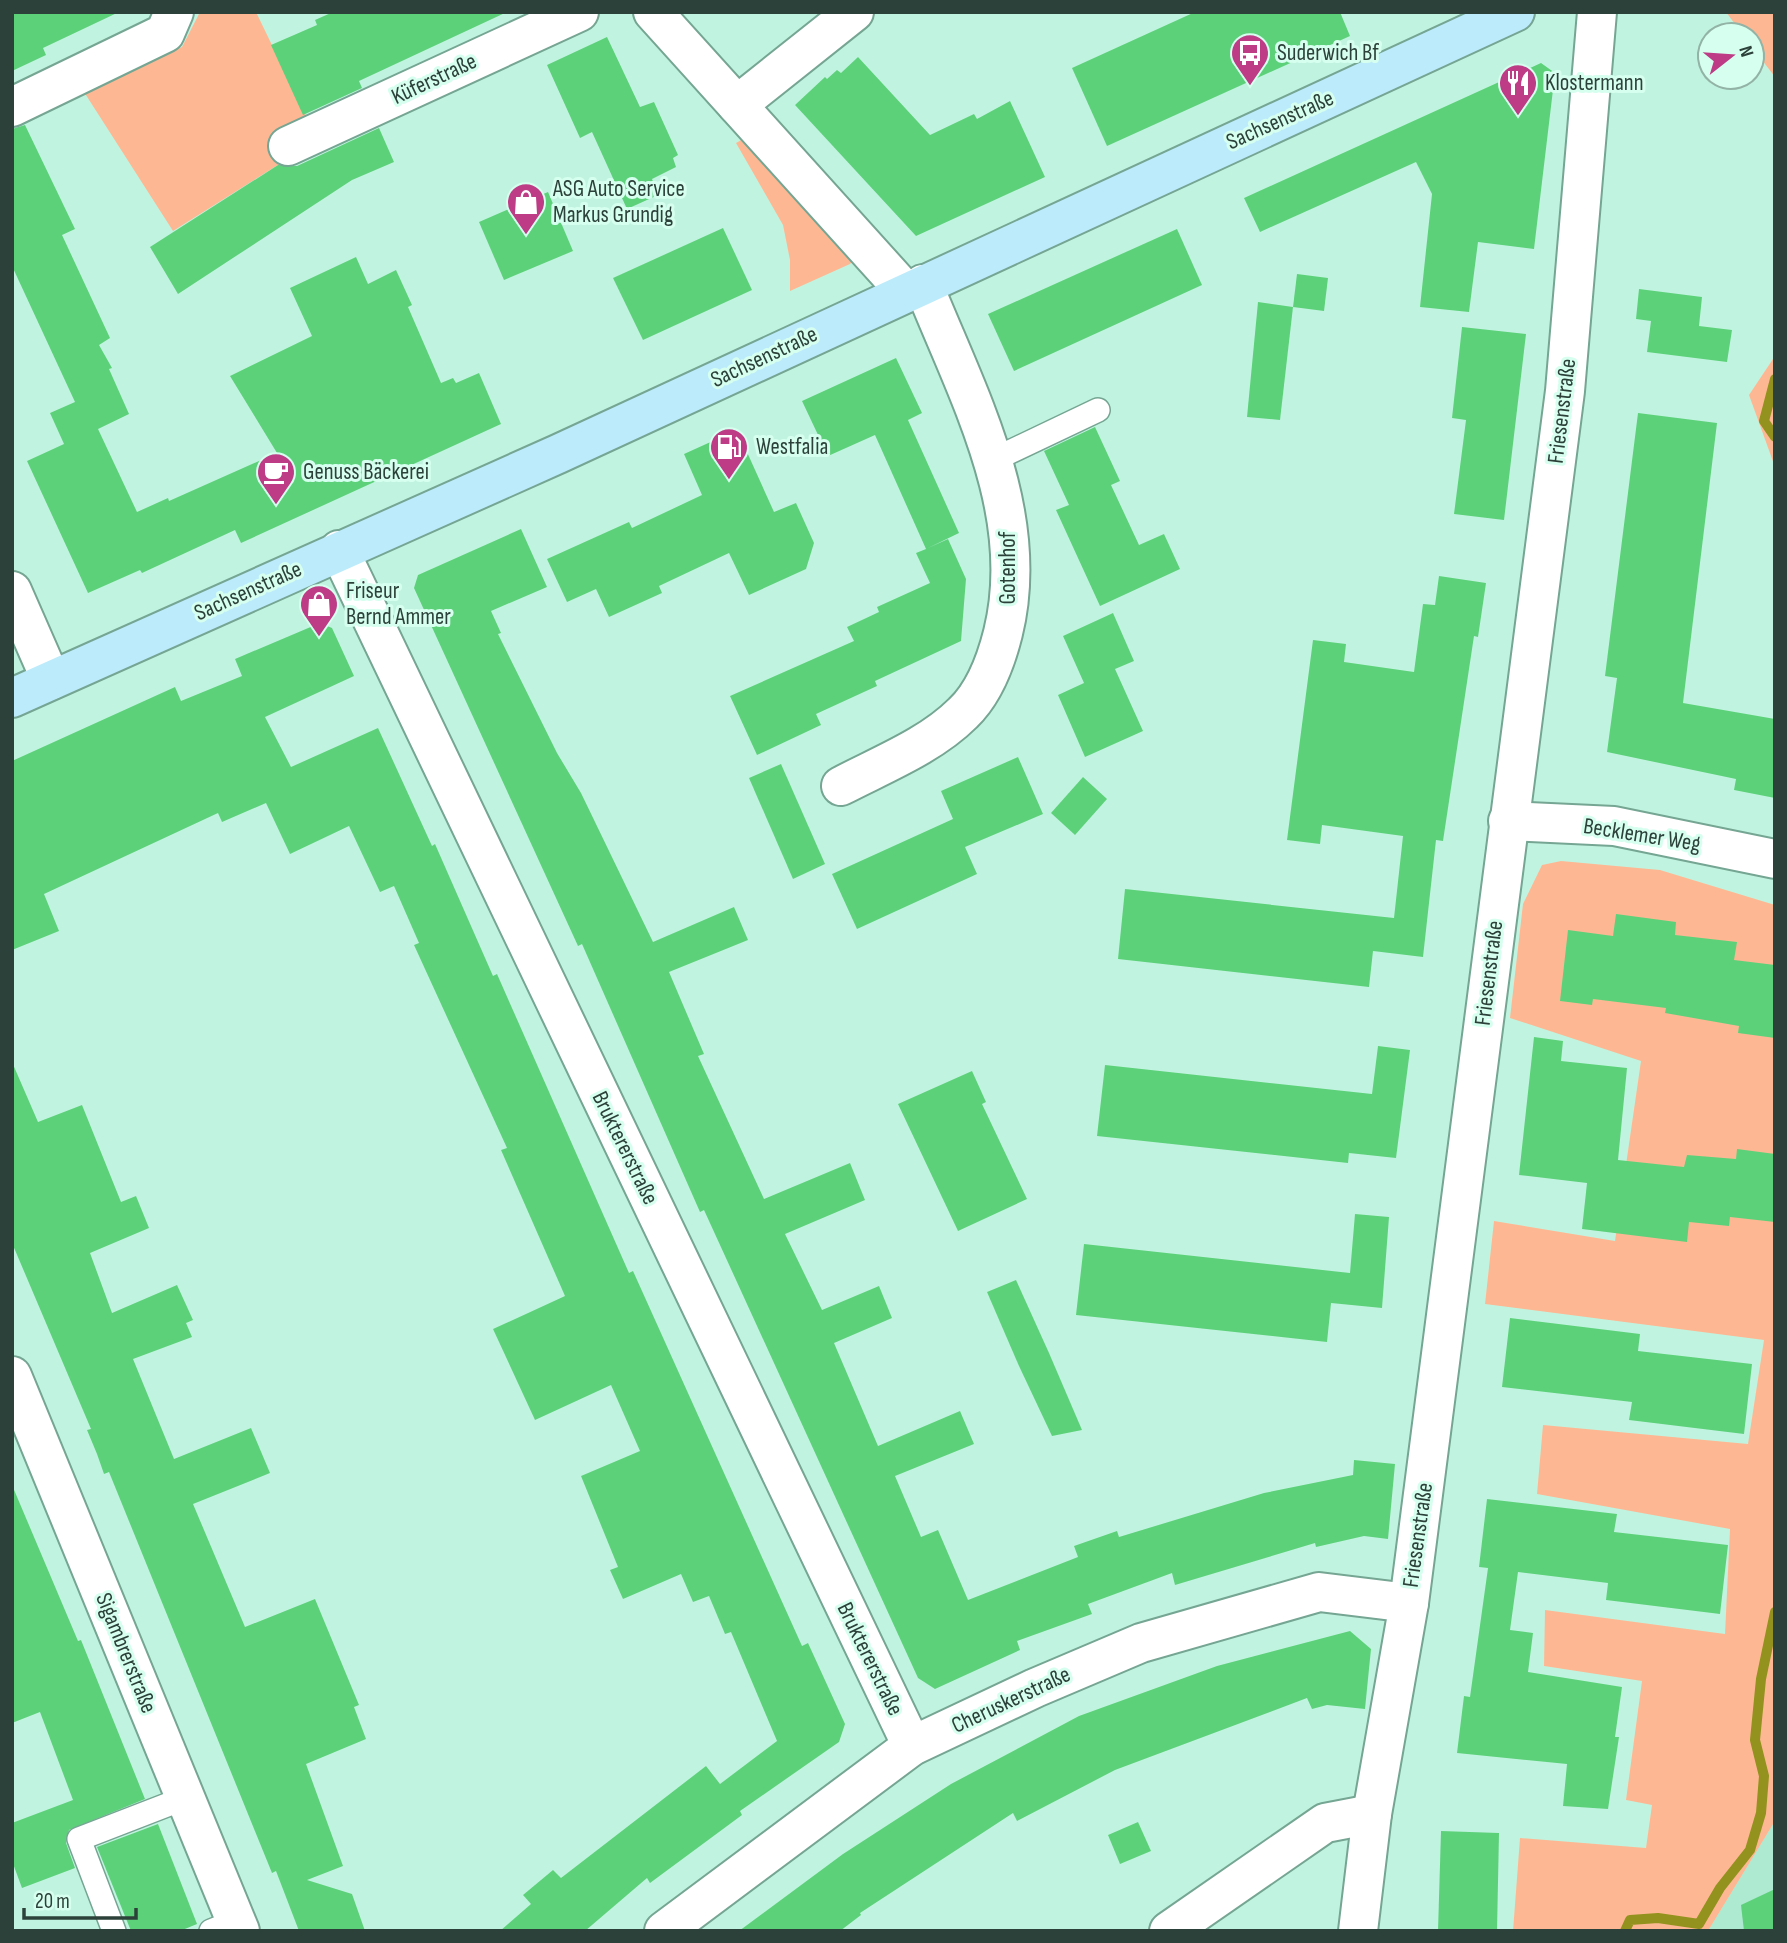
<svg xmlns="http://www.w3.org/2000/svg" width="1787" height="1943" font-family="'Sofia Sans Condensed',sans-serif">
<rect width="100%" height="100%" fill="#c1f4e0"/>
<path fill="#aee9d2" d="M1775 1821V1931H1708Z"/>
<g fill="#fdb893">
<path d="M200 12H256L312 128 305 148 173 231 84 92 182 47Z"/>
<path d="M1726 12H1775V77L1752 47V35H1743Z"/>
<path d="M750 135 855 258 850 264 790 291V260L783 225 736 143Z"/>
<path d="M1775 356V467L1749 395Z"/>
<path d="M1561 861 1660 870 1775 905V1821L1708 1931H1513L1520 1838 1646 1848 1652 1805 1626 1800 1642 1681 1544 1666 1545 1610 1725 1634 1730 1529 1537 1494 1543 1425 1748 1444 1764 1340 1485 1304 1494 1221 1615 1241 1641 1061 1510 1018 1523 904 1542 865Z"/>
</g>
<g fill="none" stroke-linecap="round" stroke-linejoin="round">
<g stroke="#93921e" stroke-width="10">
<path d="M1775 379 1764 421 1775 437"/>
<path d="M1625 1931 1630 1920 1658 1918 1699 1924 1720 1888 1750 1850 1761 1813 1764 1776 1755 1740 1761 1679 1775 1612"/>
</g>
</g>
<g fill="#5dd17a">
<path d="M12 12H119L43 48 46 55 12 71Z"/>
<path d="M333 12H507L359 81 362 88 303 115 271 45 317 25 315 20Z"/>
<path d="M1195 12H1340L1350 36 1107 146 1072 68Z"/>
<path d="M607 37 640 107 654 102 678 155 673 158 676 167 652 179 658 195 627 209 592 132 580 138 547 65Z"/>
<path d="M858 57 930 135 974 114 977 119 1010 101 1045 177 916 236 795 105 825 77 827 79 837 70 841 73Z"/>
<path d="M1541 63 1555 73 1534 249 1478 242 1469 312 1420 307 1432 194 1416 162 1260 232 1244 198Z"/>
<path d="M25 125 75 229 62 235 110 338 99 345 112 368 109 369 129 414 98 429 137 512 168 498 169 501 277 453 230 376 312 336 290 288 356 257 368 284 396 270 412 305 408 307 441 383 453 378 456 383 479 373 501 424 241 543 235 530 142 573 140 570 88 593 27 461 64 444 50 413 75 402 12 266V129Z"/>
<path d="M379 128 394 162 352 180 178 294 150 247 278 165 297 166Z"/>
<path d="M548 192 573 251 504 280 479 222Z"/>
<path d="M723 228 752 290 643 340 613 278Z"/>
<path d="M1177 229 1202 285 1014 371 988 314Z"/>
<path d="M1297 274 1328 278 1324 311 1293 307Z"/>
<path d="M1639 289 1702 297 1699 326 1732 330 1727 362 1647 352 1651 321 1636 319Z"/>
<path d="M1258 302 1293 307 1280 420 1247 417Z"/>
<path d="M1462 327 1526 334 1504 520 1454 514 1466 420 1452 418Z"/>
<path d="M896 358 922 413 908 420 959 533 928 548 948 539 966 579 961 641 875 681 877 686 816 714 821 725 757 755 730 696 854 641 847 627 879 612 877 607 930 583 916 553 926 549 875 435 828 456 802 401Z"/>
<path d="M1638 413 1717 423 1683 703 1775 719V798L1734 790 1736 779 1607 752 1617 678 1605 676Z"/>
<path d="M1095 427 1120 481 1111 485 1139 545 1164 534 1180 569 1100 606 1056 510 1069 505 1044 451Z"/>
<path d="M737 430 774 512 796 503 814 543 806 569 749 595 729 553 659 586 662 593 609 617 596 589 567 602 547 559 629 522 632 528 702 495 684 454Z"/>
<path d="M521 529 547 587 491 611 501 633 498 634 557 753 581 793 653 942 734 907 748 940 669 972 704 1054 698 1056 764 1199 850 1163 865 1200 785 1234 822 1310 879 1286 892 1318 834 1343 878 1446 960 1411 974 1444 895 1476 921 1537 938 1530 968 1600 1078 1557 1074 1546 1117 1531 1119 1537 1264 1493 1353 1475 1354 1460 1395 1464 1388 1539 1364 1536 1316 1547 1315 1543 1175 1585 1172 1573 1088 1604 1092 1614 1017 1641 1020 1650 935 1689 918 1678 704 1210 700 1212 582 944 578 946 414 588 418 575Z"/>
<path d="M1439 576 1486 583 1478 637 1474 636 1443 841 1436 840 1423 957 1373 951 1369 987 1118 959 1125 889 1394 918 1403 836 1322 825 1320 844 1287 840 1313 640 1346 644 1344 662 1414 672 1423 604 1435 605Z"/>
<path d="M1113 613 1134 661 1115 669 1143 731 1085 757 1058 695 1084 683 1063 636Z"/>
<path d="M320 623 332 628 354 676 265 717 291 767 378 728 432 846 435 844 493 976 497 974 629 1273 633 1271 802 1646 808 1643 845 1724 839 1742 740 1811 742 1815 650 1883 647 1878 585 1931H500L531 1904 523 1895 553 1870 561 1878 706 1766 720 1784 777 1741 731 1632 725 1634 709 1596 693 1602 681 1574 623 1599 610 1570 618 1567 581 1476 640 1451 611 1385 535 1420 493 1329 565 1296 501 1150 507 1148 414 945 419 943 394 886 380 892 349 826 290 854 266 803 222 822 218 813 44 894 59 931 12 950V761L175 687 181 701 242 676 235 659Z"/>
<path d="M1018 757 1043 814 965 847 977 874 857 929 832 874 953 819 941 791Z"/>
<path d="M781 764 825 864 793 879 749 778Z"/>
<path d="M1083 777 1107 799 1075 835 1051 813Z"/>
<path d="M1616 914 1676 922 1675 935 1737 942 1734 960 1775 965V1038L1738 1033 1739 1026 1665 1013 1666 1008 1593 999 1592 1005 1560 1001 1568 930 1613 936Z"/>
<path d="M1534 1037 1563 1041 1561 1061 1627 1068 1618 1160 1684 1167 1687 1155 1736 1159 1737 1149 1775 1154V1222L1730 1217 1729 1226 1689 1222 1687 1242 1582 1229 1587 1183 1519 1175Z"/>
<path d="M1378 1046 1410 1050 1396 1158 1349 1153 1348 1163 1097 1136 1105 1065 1372 1094Z"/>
<path d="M12 1062 38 1122 82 1105 121 1202 136 1196 149 1228 90 1253 112 1313 177 1285 193 1320 186 1323 192 1337 133 1359 174 1459 251 1428 270 1473 193 1504 245 1627 315 1599 359 1705 354 1707 366 1739 306 1764 343 1866 307 1880 352 1894 365 1931H299L276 1871 272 1873 109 1472 104 1474 97 1454 87 1430 91 1429 12 1243Z"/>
<path d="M972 1071 986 1102 982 1104 1027 1199 958 1231 898 1104Z"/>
<path d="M1355 1214 1389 1217 1382 1308 1331 1303 1327 1342 1076 1315 1084 1244 1350 1273Z"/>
<path d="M1016 1280 1049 1353 1082 1430 1052 1436 1019 1366 987 1292Z"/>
<path d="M1510 1318 1640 1334 1638 1351 1752 1364 1744 1434 1629 1420 1632 1402 1502 1387Z"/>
<path d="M12 1485 78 1641 81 1640 145 1799 69 1830 66 1843 75 1868 22 1888 12 1861V1823L73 1800 40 1712 12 1723Z"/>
<path d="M1487 1499 1617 1514 1614 1532 1728 1545 1720 1614 1606 1600 1608 1583 1518 1572 1510 1630 1533 1633 1528 1672 1622 1687 1615 1737H1619L1608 1809 1563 1806 1567 1764 1457 1753 1464 1696 1470 1697 1488 1568 1479 1567Z"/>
<path d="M1350 1631 1371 1649 1365 1709 1327 1705 1312 1709 1307 1698 1115 1770 1017 1821 1013 1813 860 1913 861 1915 840 1931H739L843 1854 951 1784 1079 1716 1217 1666Z"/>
<path d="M1138 1822 1151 1851 1120 1864 1108 1835Z"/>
<path d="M158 1824 197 1924 180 1931H131L97 1847Z"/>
<path d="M1441 1831 1499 1833 1497 1931H1438Z"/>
<path d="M1775 1889V1931H1744L1741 1905Z"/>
</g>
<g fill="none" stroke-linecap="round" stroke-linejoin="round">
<defs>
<g id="lane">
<path d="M993 460 1098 410"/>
<path d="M114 1931 79 1839 185 1798"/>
<path d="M211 1931 236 1921"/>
</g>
<g id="street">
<path d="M653 12 905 291"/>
<path d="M737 105 854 12"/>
<path d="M12 107 165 33 174 12"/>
<path d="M288 146 579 12"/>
<path d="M339 550 912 1746"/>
<path d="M12 591 51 680"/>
<path d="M841 786C881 765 930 746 963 713 984 693 996 661 1003 633 1033 512 967 394 923 284"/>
<path d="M1508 821 1614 826 1775 859"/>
<path d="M12 1376 240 1931"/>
<path d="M664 1931 912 1746 1035 1688 1141 1643 1319 1592 1409 1603"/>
<path d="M1169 1931 1325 1823 1372 1814"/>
<path d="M1358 1931 1372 1814 1409 1603 1565 391 1597 12"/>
</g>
<path id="secondary" d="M12 698 558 454 1515 12"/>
</defs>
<use href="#lane" stroke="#75a593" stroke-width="26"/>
<use href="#street" stroke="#75a593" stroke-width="42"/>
<use href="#secondary" stroke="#75a593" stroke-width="42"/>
<use href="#lane" stroke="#fff" stroke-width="23"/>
<use href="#street" stroke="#fff" stroke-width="38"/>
<use href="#secondary" stroke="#bcebfb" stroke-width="38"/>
</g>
<defs>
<symbol id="bus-pin" viewBox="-11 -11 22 30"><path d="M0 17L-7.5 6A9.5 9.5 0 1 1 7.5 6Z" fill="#bd3c85" stroke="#d6ffef"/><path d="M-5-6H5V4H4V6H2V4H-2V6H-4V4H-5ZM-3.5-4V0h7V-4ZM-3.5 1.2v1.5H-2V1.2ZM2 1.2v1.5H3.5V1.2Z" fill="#fff"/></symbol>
<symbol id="restaurant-pin" viewBox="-11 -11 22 30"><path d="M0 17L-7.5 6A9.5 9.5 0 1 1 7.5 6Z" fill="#bd3c85" stroke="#d6ffef"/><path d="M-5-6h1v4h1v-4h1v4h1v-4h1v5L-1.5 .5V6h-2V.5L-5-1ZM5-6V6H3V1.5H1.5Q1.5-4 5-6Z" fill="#fff"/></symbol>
<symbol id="shop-pin" viewBox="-11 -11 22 30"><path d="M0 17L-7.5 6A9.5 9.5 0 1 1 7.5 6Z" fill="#bd3c85" stroke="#d6ffef"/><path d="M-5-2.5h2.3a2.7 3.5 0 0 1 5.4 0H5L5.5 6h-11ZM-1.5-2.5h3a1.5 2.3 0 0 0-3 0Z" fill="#fff"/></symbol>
<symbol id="fuel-pin" viewBox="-11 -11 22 30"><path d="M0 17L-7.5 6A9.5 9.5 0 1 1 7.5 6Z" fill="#bd3c85" stroke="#d6ffef"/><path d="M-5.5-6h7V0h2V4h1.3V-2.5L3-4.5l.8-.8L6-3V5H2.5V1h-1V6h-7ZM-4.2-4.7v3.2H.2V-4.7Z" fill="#fff"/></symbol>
<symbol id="cafe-pin" viewBox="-11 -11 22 30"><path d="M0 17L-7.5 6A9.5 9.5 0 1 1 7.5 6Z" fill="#bd3c85" stroke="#d6ffef"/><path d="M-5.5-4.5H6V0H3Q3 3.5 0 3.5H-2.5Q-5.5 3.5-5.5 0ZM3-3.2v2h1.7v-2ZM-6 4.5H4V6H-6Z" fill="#fff"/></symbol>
</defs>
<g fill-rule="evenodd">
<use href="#bus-pin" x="1228" y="31" width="44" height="60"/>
<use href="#restaurant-pin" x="1496" y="61" width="44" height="60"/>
<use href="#shop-pin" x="504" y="180" width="44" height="60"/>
<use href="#fuel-pin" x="707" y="425" width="44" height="60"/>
<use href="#cafe-pin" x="254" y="450" width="44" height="60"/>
<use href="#shop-pin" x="297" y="582" width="44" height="60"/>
</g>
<g text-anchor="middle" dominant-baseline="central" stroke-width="6" stroke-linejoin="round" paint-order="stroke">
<g font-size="23" fill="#2c4139" stroke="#d6ffef" text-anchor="start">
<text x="1277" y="53">Suderwich Bf</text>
<text x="1545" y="83">Klostermann</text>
<text x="553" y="189">ASG Auto Service<tspan x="553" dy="26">Markus Grundig</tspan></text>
<text x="756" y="447">Westfalia</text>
<text x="303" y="472">Genuss Bäckerei</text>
<text x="346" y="591">Friseur<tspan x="346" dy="26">Bernd Ammer</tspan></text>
</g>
<g font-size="23" fill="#2c4139" stroke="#d6ffef">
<text transform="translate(434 79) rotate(-25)">Küferstraße</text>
<text transform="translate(1280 120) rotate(-24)">Sachsenstraße</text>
<text transform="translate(764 357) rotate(-25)">Sachsenstraße</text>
<text transform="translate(1562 411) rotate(-83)">Friesenstraße</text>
<text transform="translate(1008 568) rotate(-90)">Gotenhof</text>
<text transform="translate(248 591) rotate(-24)">Sachsenstraße</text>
<text transform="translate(1642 835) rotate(9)">Becklemer Weg</text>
<text transform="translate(1489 973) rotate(-83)">Friesenstraße</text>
<text transform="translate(625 1148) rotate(64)">Bruktererstraße</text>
<text transform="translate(1418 1535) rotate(-82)">Friesenstraße</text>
<text transform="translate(126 1653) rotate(68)">Sigambrerstraße</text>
<text transform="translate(870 1659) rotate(64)">Bruktererstraße</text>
<text transform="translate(1011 1700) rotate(-25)">Cheruskerstraße</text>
</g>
</g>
<rect width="1787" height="1943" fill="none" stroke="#2c4139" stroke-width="28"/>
<g transform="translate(1731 56) rotate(73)"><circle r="33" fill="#d6ffef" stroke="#92b3a6" stroke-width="2"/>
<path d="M0-5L12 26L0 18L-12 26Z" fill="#bd3c85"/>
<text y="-10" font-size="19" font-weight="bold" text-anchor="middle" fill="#2c4139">N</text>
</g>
<path d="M24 1908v10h112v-10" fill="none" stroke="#2c4139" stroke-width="3.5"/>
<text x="35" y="1908" font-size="21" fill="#2c4139" stroke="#d6ffef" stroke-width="5" paint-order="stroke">20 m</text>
</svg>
